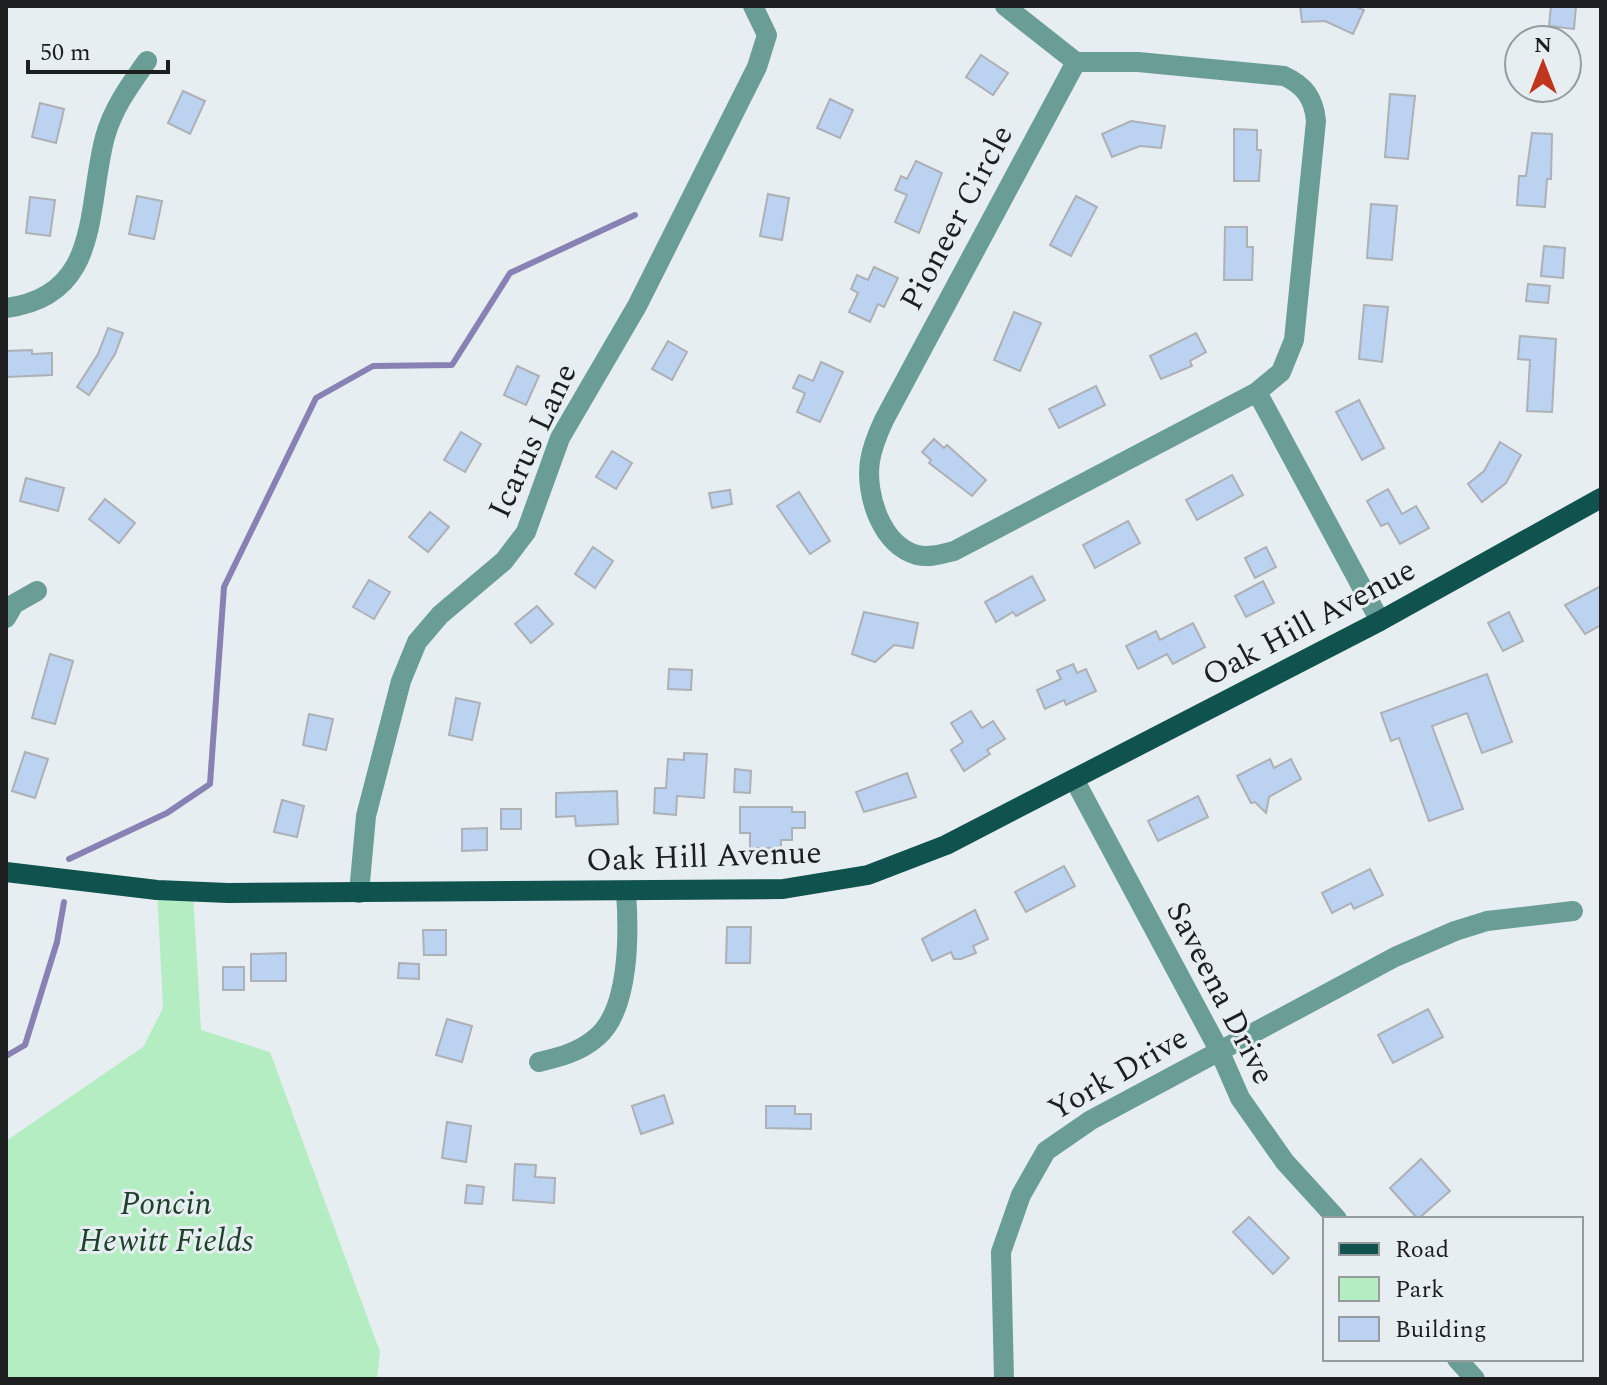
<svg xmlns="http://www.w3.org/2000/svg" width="1607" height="1385" font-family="Spectral,serif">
<rect width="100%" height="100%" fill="#e7eef1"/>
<path fill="#b5edc3" d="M157 890 193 892 201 1030 270 1052 380 1352 377 1379H6V1141L143 1047 163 1008Z"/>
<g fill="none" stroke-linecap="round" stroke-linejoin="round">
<g stroke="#8782b3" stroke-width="6">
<path d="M69 859 167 813 210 784 224 587 316 398 373 366 452 365 510 273 635 215"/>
<path d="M6 1056 25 1045 57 942 64 902"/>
</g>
</g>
<g fill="#bbd2f1" stroke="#adb0b5" stroke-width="2">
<path d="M1300 6H1354L1364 10 1353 34 1325 21 1302 22Z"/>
<path d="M1551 6H1576L1574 29 1549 26Z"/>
<path d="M981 55 1008 73 993 95 966 77Z"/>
<path d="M183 91 205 101 190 134 168 123Z"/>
<path d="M1390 94 1415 96 1408 159 1385 157Z"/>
<path d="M830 99 853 110 840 138 817 128Z"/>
<path d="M40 103 64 109 56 143 32 137Z"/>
<path d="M1131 121 1165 126 1161 148 1140 146 1112 157 1102 134Z"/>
<path d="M1234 129 1257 130V150H1261L1259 181H1234Z"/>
<path d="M1532 133 1552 134 1551 179H1547L1545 207 1517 205 1519 176H1526Z"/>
<path d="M916 161 942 173 919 233 895 222 907 195 895 190 901 176 907 179Z"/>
<path d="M768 194 789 198 782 240 760 236Z"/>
<path d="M137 196 162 201 154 239 129 234Z"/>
<path d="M1076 196 1097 207 1071 256 1050 245Z"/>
<path d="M30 197 55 200 50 236 26 233Z"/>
<path d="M1371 204 1397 206 1392 260 1367 258Z"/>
<path d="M1225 227H1247V247H1253L1252 280H1224Z"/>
<path d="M1544 246 1565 248 1563 278 1541 276Z"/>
<path d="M874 267 898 278 884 307 878 304 870 322 849 312 858 293 851 289 857 275 868 280Z"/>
<path d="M1528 284 1550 286 1548 303 1526 301Z"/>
<path d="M1364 305 1388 307 1382 362 1359 359Z"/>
<path d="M1014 312 1041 323 1020 371 994 360Z"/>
<path d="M108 328 123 333 115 354 89 395 77 387 98 354Z"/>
<path d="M1196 333 1206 352 1190 361 1192 366 1161 379 1150 356Z"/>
<path d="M1520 336 1556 339 1552 412 1527 411 1530 360 1518 359Z"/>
<path d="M668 341 687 352 672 380 652 369Z"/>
<path d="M32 350V354L52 353V375L6 377V351Z"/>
<path d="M821 362 843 372 820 422 797 412 805 393 793 388 799 375 813 381Z"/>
<path d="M517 366 539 376 526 405 504 395Z"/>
<path d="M1096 386 1105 405 1059 428 1049 409Z"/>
<path d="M1359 400 1384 448 1362 460 1336 412Z"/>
<path d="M461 432 481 444 465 472 444 460Z"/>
<path d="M934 439 944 448 947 445 986 480 972 496 929 463 931 460 922 452Z"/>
<path d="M1500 442 1521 455 1506 483 1482 502 1468 484 1484 471Z"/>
<path d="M612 451 632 463 616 489 596 477Z"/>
<path d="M1232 475 1243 495 1197 520 1186 500Z"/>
<path d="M26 478 64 488 58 511 20 501Z"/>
<path d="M1388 489 1402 514 1416 506 1429 528 1400 544 1388 523 1381 526 1367 501Z"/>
<path d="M730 490 732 504 712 508 709 493Z"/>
<path d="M799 492 830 541 810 554 777 506Z"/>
<path d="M105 499 135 523 119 543 89 519Z"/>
<path d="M430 512 449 527 428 552 409 537Z"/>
<path d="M1128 521 1140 543 1095 568 1083 545Z"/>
<path d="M593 547 613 561 595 588 575 574Z"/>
<path d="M1266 547 1276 567 1255 578 1245 558Z"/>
<path d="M1032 576 1045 600 1016 616 1013 612 996 622 985 602Z"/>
<path d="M369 580 390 592 374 619 353 607Z"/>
<path d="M1263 581 1274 603 1246 617 1235 596Z"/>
<path d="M1601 586V625L1585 634 1565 605Z"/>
<path d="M537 606 553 624 531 643 515 624Z"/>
<path d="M864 612 918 623 913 648 894 645 875 662 852 654Z"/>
<path d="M1509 612 1523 641 1503 651 1488 623Z"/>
<path d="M1193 623 1205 647 1173 664 1167 654 1138 669 1126 646 1156 631 1160 640Z"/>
<path d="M50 654 73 661 55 724 32 718Z"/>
<path d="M1073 664 1077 673 1086 669 1096 691 1066 705 1064 700 1045 709 1037 690 1061 679 1057 671Z"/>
<path d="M669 669 692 670 691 690 668 689Z"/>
<path d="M1487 674 1512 742 1482 753 1467 713 1432 726 1463 809 1429 821 1399 738 1391 741 1381 713Z"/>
<path d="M456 698 480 703 472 740 449 735Z"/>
<path d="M971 711 982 728 993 721 1005 739 987 750 990 754 964 771 951 750 963 742 951 723Z"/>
<path d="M309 714 333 719 326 750 303 745Z"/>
<path d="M25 752 48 759 35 798 12 791Z"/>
<path d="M684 753 707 754 704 798 677 796 676 815 654 813 655 788H666L668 759 684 760Z"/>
<path d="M1270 759 1274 768 1291 759 1301 779 1269 797 1266 813 1255 802 1251 803 1237 776Z"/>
<path d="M735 769 751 771 750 793 734 792Z"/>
<path d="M907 773 916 797 864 812 856 792Z"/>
<path d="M617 791 618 824 576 826 575 816 556 817V793Z"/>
<path d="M1198 796 1208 817 1158 841 1148 821Z"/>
<path d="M282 800 304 806 297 837 274 832Z"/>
<path d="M740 807H792V812H805V828H792V840H781V848H750V833H740Z"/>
<rect x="501" y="809" width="20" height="20"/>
<path d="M487 828V850L462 851V829Z"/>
<path d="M1064 866 1075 886 1026 912 1015 892Z"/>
<path d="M1370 869 1383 895 1354 909 1351 903 1332 913 1322 893Z"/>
<path d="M975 910 988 939 973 946 976 953 961 959H954L951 952 932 961 922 939Z"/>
<path d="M727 927H751L750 963H726Z"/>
<path d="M423 930H446V955H424Z"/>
<path d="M286 953V981H251V954Z"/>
<path d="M399 963 419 964V979L398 978Z"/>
<rect x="223" y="967" width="21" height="23"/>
<path d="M1428 1009 1443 1037 1393 1063 1378 1035Z"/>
<path d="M447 1019 472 1026 462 1062 436 1055Z"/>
<path d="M664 1095 673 1123 641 1134 632 1106Z"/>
<path d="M766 1106H795V1114H811V1129L766 1128Z"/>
<path d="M447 1122 471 1126 466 1162 442 1158Z"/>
<path d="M1421 1159 1450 1191 1418 1219 1390 1188Z"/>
<path d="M515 1164 536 1165 535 1177 555 1178 554 1203 513 1200Z"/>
<path d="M467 1185 484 1187 482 1204 465 1203Z"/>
<path d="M1249 1217 1289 1258 1273 1274 1233 1232Z"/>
</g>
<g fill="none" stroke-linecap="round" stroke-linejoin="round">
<g stroke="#699d96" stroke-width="20">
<path d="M1005 6 1076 62"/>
<path d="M6 308C102 296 86 208 105 137 113 108 130 85 147 61"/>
<path d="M1257 392 954 551C942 554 929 558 917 555 881 545 865 494 870 461 872 447 878 433 884 420L1076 62H1138L1284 76C1304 85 1314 98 1316 121L1294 340 1281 372 1257 392 1380 621"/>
<path d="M6 618 14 604 37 591"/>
<path d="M1074 779 1219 1050 1240 1098 1285 1162 1337 1219"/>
<path d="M359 893 366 816 401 681 417 642 440 615 504 561 526 532 560 438 637 306 757 67 767 35 753 6"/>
<path d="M539 1062C560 1057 580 1052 597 1037 630 1009 629 932 626 892"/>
<path d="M1457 1359 1475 1379"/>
<path d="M1004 1379 1001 1252 1021 1195 1046 1151 1091 1120 1395 957 1455 931 1487 921 1573 911"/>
</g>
<path stroke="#10524d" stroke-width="20" d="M6 872 157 890 228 893 783 889 868 875 946 845 1380 621 1601 498"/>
</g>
<g text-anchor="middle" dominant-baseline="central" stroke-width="6" stroke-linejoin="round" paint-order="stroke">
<g font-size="32" fill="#1c1e1f" stroke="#e7eef1">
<text transform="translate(957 218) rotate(-62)">Pioneer Circle</text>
<text transform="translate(533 441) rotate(-65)">Icarus Lane</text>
<text transform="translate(1309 623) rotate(-28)">Oak Hill Avenue</text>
<text transform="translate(704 857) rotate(-2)">Oak Hill Avenue</text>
<text transform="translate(1220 993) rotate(63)">Saveena Drive</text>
<text transform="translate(1118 1074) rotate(-30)">York Drive</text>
</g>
<g font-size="32" font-style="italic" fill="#1d4229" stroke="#e7eef1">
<text x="166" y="1204">Poncin<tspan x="166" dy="37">Hewitt Fields</tspan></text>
</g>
</g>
<rect width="1607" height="1385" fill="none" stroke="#1c1e1f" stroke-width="16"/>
<rect x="1323" y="1217" width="260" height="144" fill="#e7eef1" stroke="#969b9d" stroke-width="2"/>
<rect x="1339" y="1243" width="40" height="12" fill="#10524d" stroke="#969b9d" stroke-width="2"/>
<text x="1395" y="1257" font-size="24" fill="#1c1e1f">Road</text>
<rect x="1339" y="1277" width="40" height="24" fill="#b5edc3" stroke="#969b9d" stroke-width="2"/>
<text x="1395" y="1297" font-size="24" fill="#1c1e1f">Park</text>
<rect x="1339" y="1317" width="40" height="24" fill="#bbd2f1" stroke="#969b9d" stroke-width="2"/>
<text x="1395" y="1337" font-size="24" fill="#1c1e1f">Building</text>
<g transform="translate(1543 64)"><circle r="38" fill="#e7eef1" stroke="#969b9d" stroke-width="2"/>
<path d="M0-6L14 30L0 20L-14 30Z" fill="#c1351e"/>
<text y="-12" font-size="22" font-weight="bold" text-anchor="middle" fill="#1c1e1f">N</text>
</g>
<path d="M28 60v12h140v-12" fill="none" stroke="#1c1e1f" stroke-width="4"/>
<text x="40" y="60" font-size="24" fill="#1c1e1f" stroke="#e7eef1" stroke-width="6" paint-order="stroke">50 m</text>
</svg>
